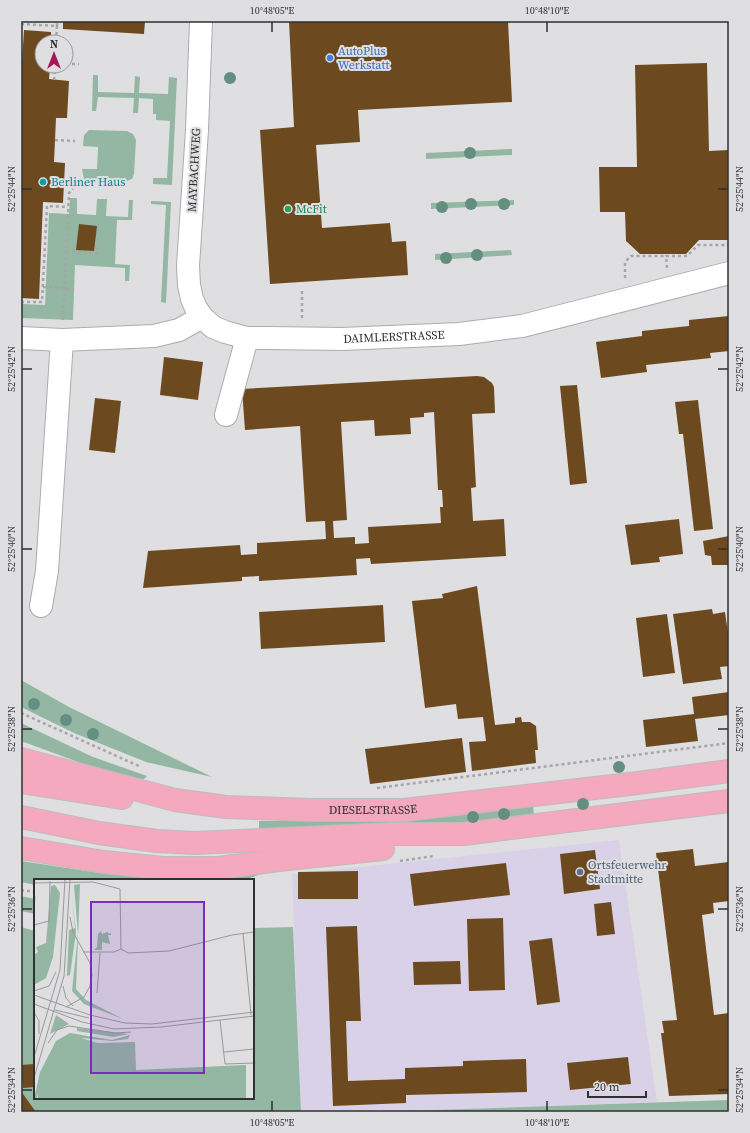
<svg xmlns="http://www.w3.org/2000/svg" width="750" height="1133" font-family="'Source Serif 4',serif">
<rect width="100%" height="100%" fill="#dfdfe1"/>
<path fill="#d9d1e7" d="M619 840 657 1102 375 1112H301L292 874Z"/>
<g fill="#93b7a3">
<path d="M93 75H98V92L134 93 135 76 140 77 139 93 168 94 169 77 177 78 172 185 153 184V178H167L170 121 156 120V114H153V99L139 98 138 113H133L134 98 98 97 96 111H92Z"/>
<path d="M89 130 127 131 133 134 136 140 134 174 132 179 124 182 86 180 84 179 82 169H97L98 147 83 146 84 135Z"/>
<path d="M512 149V155L426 159V153Z"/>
<path d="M70 198H77V214L96 215 97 199H107L106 216 128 217 129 200H133L132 220H117L115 264 130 265 129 281H125V268L75 265 73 320 21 318V304L45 305 49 213 69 214Z"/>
<path d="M514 200V205L431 209V203Z"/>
<path d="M151 201 171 202 166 303 161 302 166 205 151 204Z"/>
<path d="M511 250 512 255 435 260V254Z"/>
<path d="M21 680 69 707 212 777 146 762 74 733 21 707Z"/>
<path d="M21 723 93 757 147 776 143 780 89 766 21 741Z"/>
<path d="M533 806 534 815 451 824 366 828H259V821H369Z"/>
<path d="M21 861 100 873 161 877 273 868 256 876 244 880H35V885L21 882Z"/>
<path d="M21 896 35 899V914L21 911Z"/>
<path d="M21 927 35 931V1098H253V928L293 927 301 1112H21Z"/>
<path d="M729 1100V1112H375Z"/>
</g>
<g fill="#6d491f" fill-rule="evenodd">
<path d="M63 21H145L144 34 63 29Z"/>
<path d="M289 21H508L512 102 358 110 360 142 316 145 322 228 390 223 392 242 406 241 408 275 270 284 260 130 294 127Z"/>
<path d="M24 30 51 32V42H42V66H50L49 79 69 81 67 118H56L54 162 65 163 63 203 43 202 39 299 21 298V78Z"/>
<path d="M707 63 709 151 729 150V240H699L686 254H640L626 241 625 212H600L599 167H637L635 65Z"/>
<path d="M79 224 97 226 94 251 76 250Z"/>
<path d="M729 316V351L710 353 711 358 646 365 647 372 601 378 596 342 642 336V331L689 326V320Z"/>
<path d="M164 357 203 362 198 400 160 395Z"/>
<path d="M477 376 484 377 492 383 494 387 495 413 472 414 476 487 471 488 473 521 504 519 506 556 371 564 370 558 356 559 357 575 259 581V576L242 577V581L143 588 148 551 240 545 241 555 257 554V543L326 539 325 521 306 522 300 426 245 430 242 389ZM434 412 438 490H442L443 507H440L441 523 368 527 369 543 355 544V537L334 538 333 521 347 520 341 422 374 420 375 436 411 434 410 418 424 417V413Z"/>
<path d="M577 385 587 483 570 485 560 386Z"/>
<path d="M95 398 121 401 115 453 89 450Z"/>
<path d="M698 400 713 529 694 531 683 434H679L675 402Z"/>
<path d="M679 519 683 554 659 557 660 562 631 565 625 525Z"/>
<path d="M729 536V565H712L711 556 705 555 703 541Z"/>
<path d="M477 586 495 725 515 723V718L521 717 522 722H530L536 726 538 750H535L536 763 472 771 469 742 486 741 483 717 458 719 456 704 425 708 412 601 443 598 442 594Z"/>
<path d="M383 605 385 642 261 649 259 612Z"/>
<path d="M712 609 713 614 725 612 729 641V666L720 667 722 679 683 684 673 614Z"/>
<path d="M667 614 675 673 643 677 636 618Z"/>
<path d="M729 692V715L695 719 698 741 646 747 643 720 694 714 692 697Z"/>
<path d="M462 738 466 772 370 784 365 749Z"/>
<path d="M693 849 695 866 729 862V901L713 903 714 913 702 915 714 1015 729 1013V1094L669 1096 661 1033H664L662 1021 677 1020 656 853Z"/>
<path d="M595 850 600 889 564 894 560 854Z"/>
<path d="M506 863 510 895 414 906 410 874Z"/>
<path d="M358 871V899H298V872Z"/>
<path d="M611 902 615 934 597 936 594 904Z"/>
<path d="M503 918 505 990 469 991 467 919Z"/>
<path d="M357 926 361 1021H346L348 1081 405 1079V1068L463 1066V1061L526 1059 527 1092 406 1095V1103L333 1106 326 927Z"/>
<path d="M552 938 560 1002 537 1005 529 941Z"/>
<path d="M460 961 461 984 414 985 413 962Z"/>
<path d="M628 1057 631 1084 570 1090 567 1063Z"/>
<path d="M35 1064V1087L23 1088 21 1065Z"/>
<path d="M21 1091 28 1101 36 1112H21Z"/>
</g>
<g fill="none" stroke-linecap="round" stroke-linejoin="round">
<defs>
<g id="minor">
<path id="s1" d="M201 21 197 130 188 266 189 285 192 299 196 308 202 317 213 327 225 332 247 338H269L342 339 459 334 522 326 729 273"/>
<path d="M21 338 62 340 154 336 179 330 202 317"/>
<path d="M226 415 247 338"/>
<path d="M41 606 47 571 62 340"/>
</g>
<g id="major">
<path id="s2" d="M21 759 175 800 226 807 311 810H404L630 784 729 771"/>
<path d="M21 782 122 798"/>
<path d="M21 817 99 833 157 841 194 843 391 834H464L729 801"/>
<path d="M21 848 104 862 163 868H218L279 860 383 849"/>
</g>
</defs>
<use href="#minor" stroke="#acacae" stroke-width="24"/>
<use href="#major" stroke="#bcbdbd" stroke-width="24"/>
<g stroke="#a6a6a7" stroke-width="2.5" stroke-dasharray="3 3" stroke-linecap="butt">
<path d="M21 24 57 26 56 42"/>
<path d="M57 26V21"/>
<path d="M66 64H79"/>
<path d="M54 80 55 66"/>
<path d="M55 140 75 141"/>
<path d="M66 251 97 254V248"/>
<path d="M667 268 666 256H687L698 245H729"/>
<path d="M625 278V262L631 256H666"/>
<path d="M43 287 74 289"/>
<path d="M302 291V319"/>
<path d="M21 302H42L47 206 68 207"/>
<path d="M63 320 69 193 73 189"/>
<path d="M21 713 141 767"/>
<path d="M377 788 729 743"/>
<path d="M400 861 434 856"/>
<path d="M21 890 35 892"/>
</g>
<use href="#minor" stroke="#fff" stroke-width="22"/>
<use href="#major" stroke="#f4a9bf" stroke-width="22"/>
</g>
<g fill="#648e80">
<circle cx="230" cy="78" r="6"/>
<circle cx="470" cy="153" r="6"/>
<circle cx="471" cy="204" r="6"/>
<circle cx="504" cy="204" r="6"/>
<circle cx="442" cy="207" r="6"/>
<circle cx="477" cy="255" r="6"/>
<circle cx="446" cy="258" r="6"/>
<circle cx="34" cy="704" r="6"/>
<circle cx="66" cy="720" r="6"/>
<circle cx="93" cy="734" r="6"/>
<circle cx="619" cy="767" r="6"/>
<circle cx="583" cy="804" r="6"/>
<circle cx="504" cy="814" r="6"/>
<circle cx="473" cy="817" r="6"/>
</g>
<path fill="none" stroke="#2f3030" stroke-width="1.5" d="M272 22V32M547 22V32M22 189H32M718 189H728M22 369H32M718 369H728M22 549H32M718 549H728M22 729H32M718 729H728M22 909H32M718 909H728M22 1090H32M718 1090H728M272 1101V1111M547 1101V1111"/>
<circle fill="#3f7fe0" stroke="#dfdfe1" stroke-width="1.5" cx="330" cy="58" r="4"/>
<circle fill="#0f9aa8" stroke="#dfdfe1" stroke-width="1.5" cx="43" cy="182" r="4"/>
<circle fill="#2e9e5b" stroke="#dfdfe1" stroke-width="1.5" cx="288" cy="209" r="4"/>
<circle fill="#5c6f8a" stroke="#dfdfe1" stroke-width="1.5" cx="580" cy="872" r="4"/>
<g text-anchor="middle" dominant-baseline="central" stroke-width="4" stroke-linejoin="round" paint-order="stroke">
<g font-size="12" fill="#366cbe" stroke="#dfdfe1" text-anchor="start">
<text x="338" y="51">AutoPlus<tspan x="338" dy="14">Werkstatt</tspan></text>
</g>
<g font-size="12" fill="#2f3030" stroke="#dfdfe1">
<text transform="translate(194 170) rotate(-87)">MAYBACHWEG</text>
<text stroke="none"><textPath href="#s1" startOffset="497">DAIMLERSTRASSE</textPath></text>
<text stroke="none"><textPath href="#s2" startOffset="358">DIESELSTRASSE</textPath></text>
</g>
<g font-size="12" fill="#0d838f" stroke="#dfdfe1" text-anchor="start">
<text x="51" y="182">Berliner Haus</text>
</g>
<g font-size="12" fill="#27864d" stroke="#dfdfe1" text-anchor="start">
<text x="296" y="209">McFit</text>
</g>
<g font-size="12" fill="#4e5e75" stroke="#dfdfe1" text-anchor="start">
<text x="588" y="865">Ortsfeuerwehr<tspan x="588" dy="14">Stadtmitte</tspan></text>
</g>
</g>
<g transform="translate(34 879)">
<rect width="220" height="220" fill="#dfdfe1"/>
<path d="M46 5 42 110 52 121 89 140 50 125 38 112 44 55 40 6ZM21 6 26 14 19 78 12 99 0 106V76L4 73 2 68 12 64 17 7ZM38 17 42 53 36 96 33 97 35 51 41 49ZM67 52 68 55 73 53 76 55 77 53V56H74L76 65 68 63V71H60L63 68 64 55ZM22 136 35 145 16 155ZM43 149 95 155 79 158 43 152ZM36 154 78 161 96 156 94 160 78 162 47 159 64 164 101 163 102 191 212 186V220H4L3 213V220H0L6 193 22 162Z" fill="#93b7a3"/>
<path fill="none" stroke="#99999a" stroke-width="1" d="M0 4 59 3 86 10 87 70M0 31 1 17M0 46 15 42 16 2M209 54 217 136M87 70 94 74 135 72 198 56 220 53M49 73H80L87 70M29 107 32 119 39 127M0 112 15 107 22 93M63 114 66 74M0 116 56 136 91 144 118 145 220 133M0 125 48 143 80 150 127 148 220 137M32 128 50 118 56 107 58 96 56 84 39 53 36 38M21 131 55 139M0 133 5 142V155M186 141 191 185 220 184M14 164 23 151 35 147 81 154 97 153M190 173 220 170M0 178 26 91 31 0M0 199 30 97 36 0"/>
<path fill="#7b2cbf" fill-opacity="0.15" stroke="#7b2cbf" stroke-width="2" d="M57 23H170V194H57Z"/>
<rect width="220" height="220" fill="none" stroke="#2f3030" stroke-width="2"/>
</g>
<rect width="750" height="1133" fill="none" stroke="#dfdfe1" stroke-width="44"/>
<g transform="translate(54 54)"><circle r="19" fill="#dfdfe1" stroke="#99999a"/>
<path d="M0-3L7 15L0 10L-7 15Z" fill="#a61758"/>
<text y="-6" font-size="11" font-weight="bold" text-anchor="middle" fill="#2f3030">N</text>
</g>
<path d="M588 1091v6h58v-6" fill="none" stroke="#2f3030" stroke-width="2"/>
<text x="594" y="1091" font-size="12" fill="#2f3030" stroke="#dfdfe1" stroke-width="3" paint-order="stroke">20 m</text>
<rect x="22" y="22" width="706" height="1089" fill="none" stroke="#2f3030" stroke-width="1.5"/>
<g font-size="10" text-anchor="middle" fill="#2f3030">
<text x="272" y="14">10°48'05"E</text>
<text x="547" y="14">10°48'10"E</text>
<text transform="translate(11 189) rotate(-90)" y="4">52°25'44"N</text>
<text transform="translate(739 189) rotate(-90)" y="4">52°25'44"N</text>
<text transform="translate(11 369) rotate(-90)" y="4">52°25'42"N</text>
<text transform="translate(739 369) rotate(-90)" y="4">52°25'42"N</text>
<text transform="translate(11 549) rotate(-90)" y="4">52°25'40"N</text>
<text transform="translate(739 549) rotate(-90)" y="4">52°25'40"N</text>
<text transform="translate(11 729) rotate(-90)" y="4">52°25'38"N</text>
<text transform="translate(739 729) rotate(-90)" y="4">52°25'38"N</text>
<text transform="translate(11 909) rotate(-90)" y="4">52°25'36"N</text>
<text transform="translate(739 909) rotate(-90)" y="4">52°25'36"N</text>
<text transform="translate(11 1090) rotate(-90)" y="4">52°25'34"N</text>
<text transform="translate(739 1090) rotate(-90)" y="4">52°25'34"N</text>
<text x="272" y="1126">10°48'05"E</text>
<text x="547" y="1126">10°48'10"E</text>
</g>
</svg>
